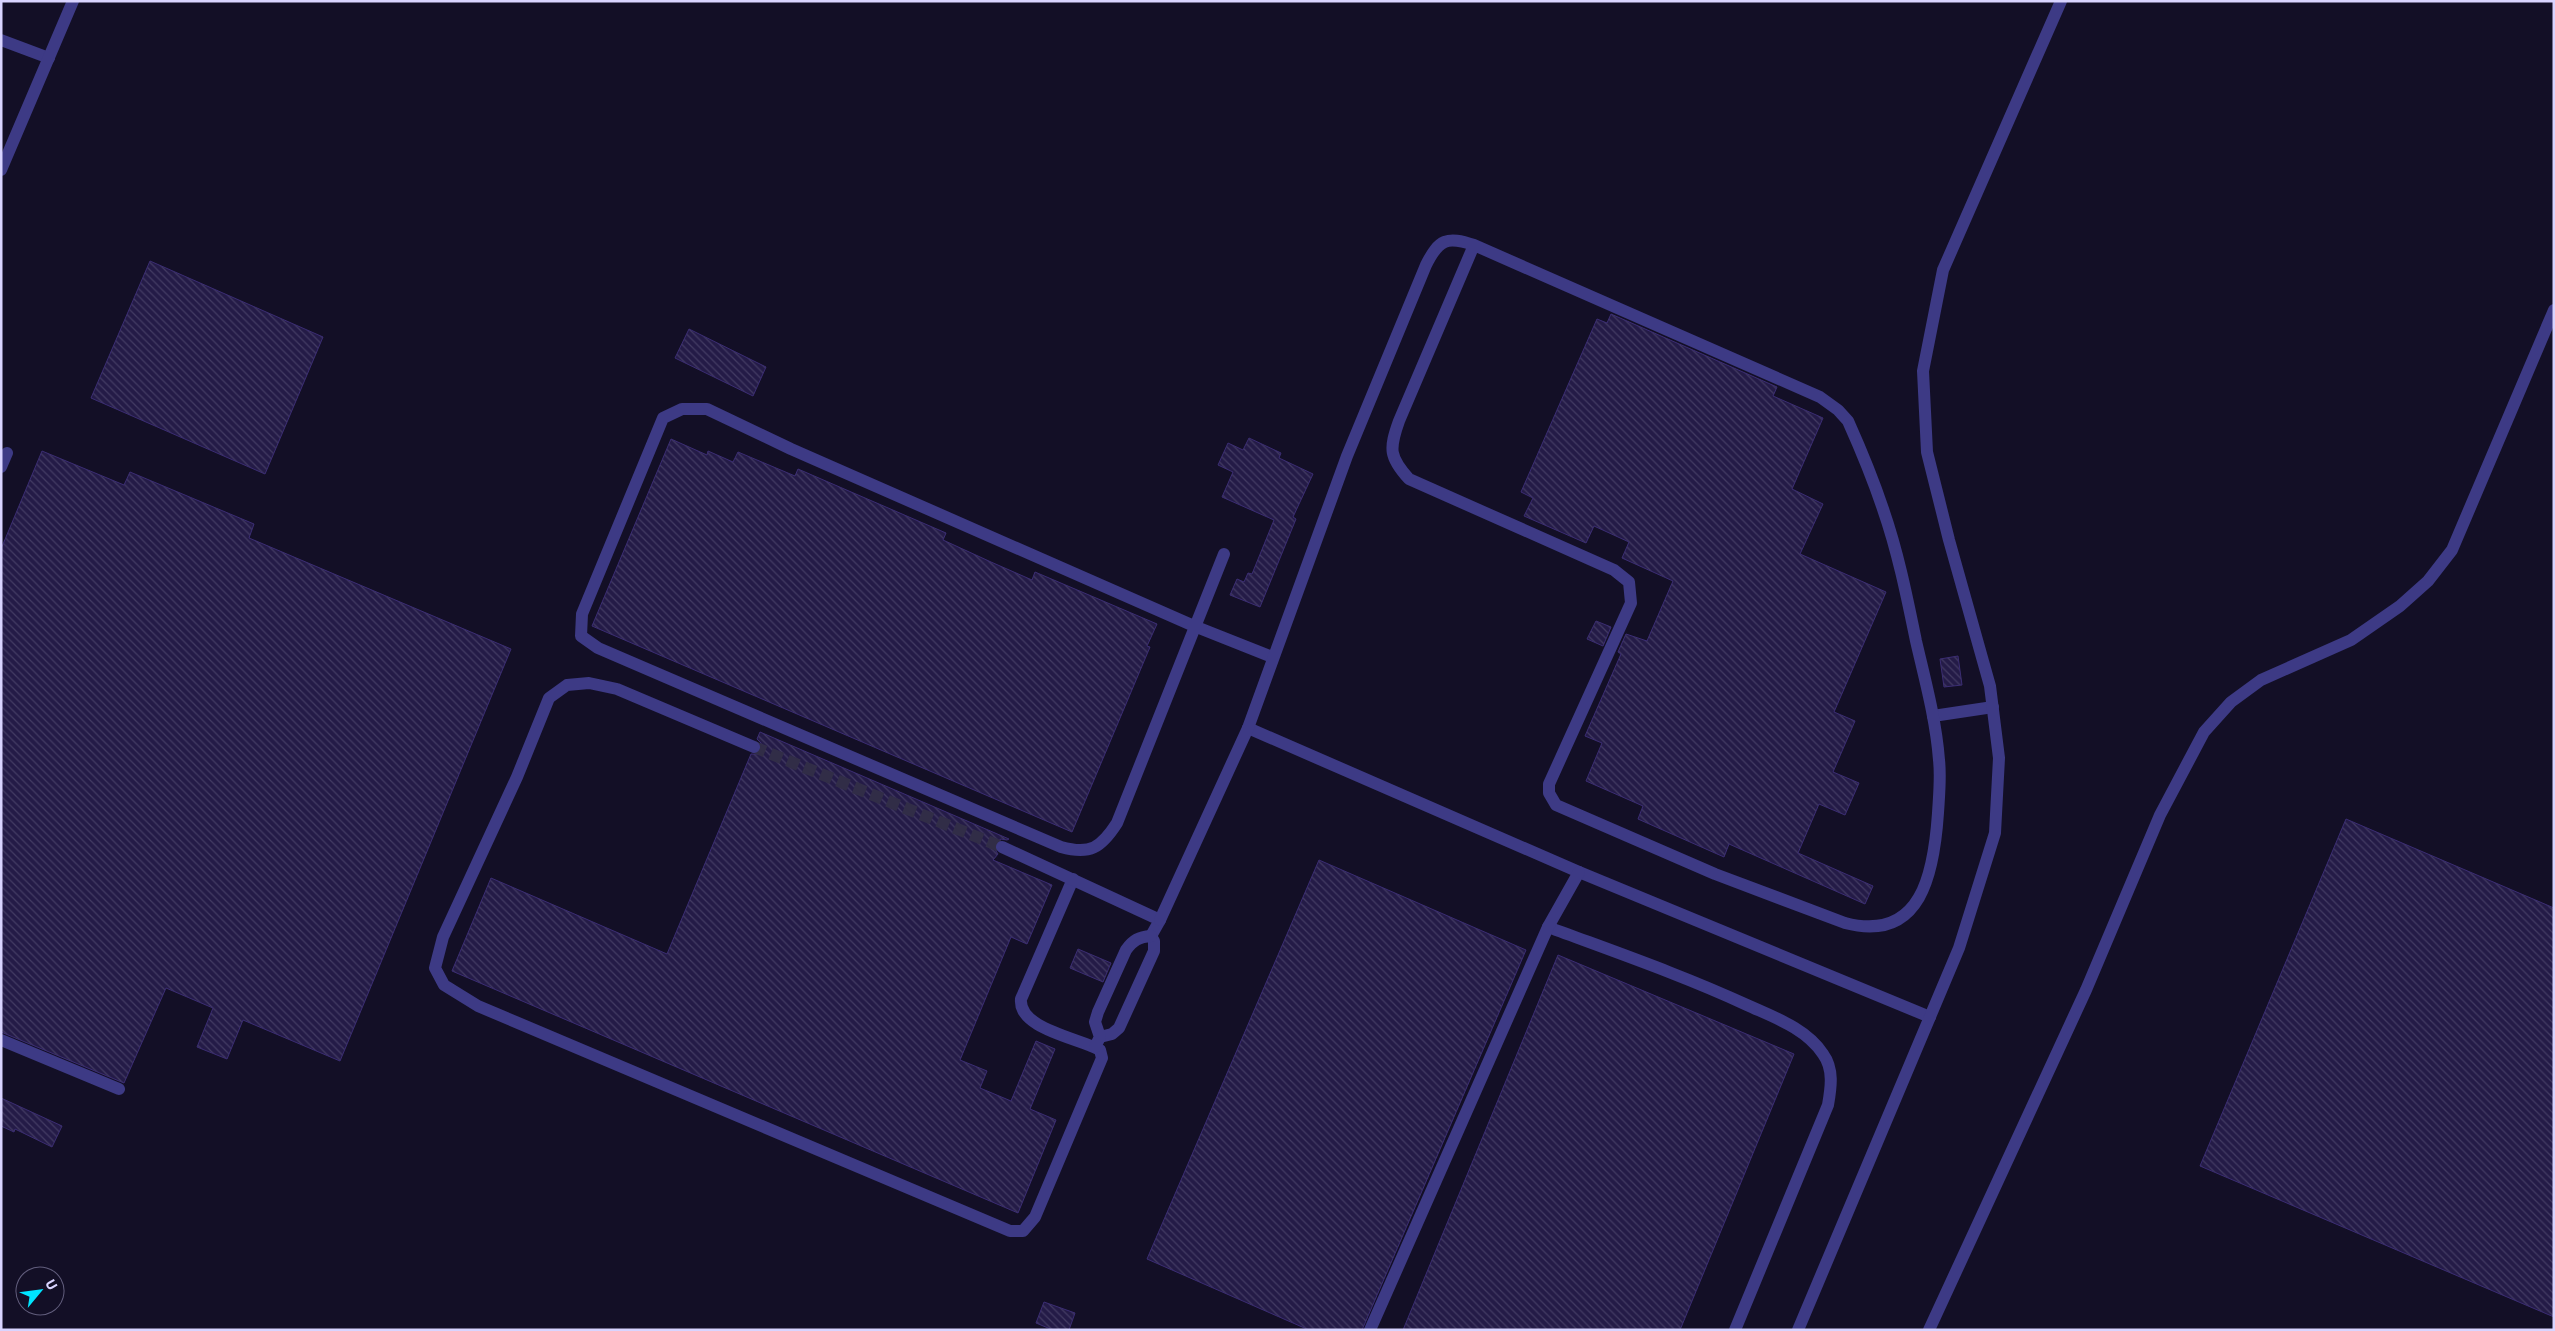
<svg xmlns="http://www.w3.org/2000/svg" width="2555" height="1331" font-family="'IBM Plex Sans',sans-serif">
<defs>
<pattern id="building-back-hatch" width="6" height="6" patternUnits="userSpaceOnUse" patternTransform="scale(1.25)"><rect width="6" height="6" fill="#241b47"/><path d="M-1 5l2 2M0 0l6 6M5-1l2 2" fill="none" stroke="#433b63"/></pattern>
</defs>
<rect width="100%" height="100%" fill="#130f26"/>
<g fill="url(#building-back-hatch)" stroke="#3b2d73">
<path d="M150 261 323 337 265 474 91 398Z"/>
<path d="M1611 314 1777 387 1773 396 1823 418 1792 489 1823 504 1800 554 1886 592 1834 712 1855 721 1833 772 1859 783 1845 815 1819 804 1798 853 1873 886 1865 904 1729 844 1724 857 1638 819 1643 806 1586 781 1602 743 1585 736 1621 654 1618 652 1626 634 1647 641 1673 581 1622 558 1629 542 1594 526 1586 543 1524 516 1533 498 1521 492 1597 319 1607 323Z"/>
<path d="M689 329 766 367 753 396 675 358Z"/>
<path d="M1249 438 1281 453 1279 458 1313 474 1293 517 1296 519 1260 607 1230 595 1237 579 1244 582 1248 573 1252 574 1274 520 1222 497 1233 472 1218 465 1228 443 1243 450Z"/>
<path d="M671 439 707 455 708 451 733 462 738 452 795 476 798 469 946 533 943 540 991 562 1032 580 1035 572 1157 624 1147 646 1150 647 1072 832 592 626Z"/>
<path d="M42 451 124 485 130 472 254 524 249 538 511 649 340 1061 243 1020 227 1059 197 1047 213 1008 166 988 124 1083 1 1032V549Z"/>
<path d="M1596 621 1611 627 1603 646 1587 639Z"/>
<path d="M1958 656 1962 685 1944 687 1940 659Z"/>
<path d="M760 732 1009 839 1007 840 1001 839 995 843 994 848 998 854 993 860 1052 885 1027 944 1011 937 960 1060 987 1071 980 1088 1011 1101 1036 1041 1055 1049 1030 1109 1056 1120 1018 1213 452 971 491 878 667 954 751 754H758L762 750 761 743 757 739Z"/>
<path d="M2346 819 2554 908V1317L2200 1166Z"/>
<path d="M1319 860 1526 950 1362 1330H1309L1147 1259Z"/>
<path d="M1078 949 1111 963 1103 982 1070 968Z"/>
<path d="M1558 955 1794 1054 1680 1330H1403Z"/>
<path d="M1 1098 62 1126 52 1147 15 1129 14 1132 1 1126Z"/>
<path d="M1044 1302 1075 1313 1069 1330H1053L1036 1323Z"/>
</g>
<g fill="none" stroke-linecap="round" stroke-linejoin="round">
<path stroke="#312d47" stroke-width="12" stroke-dasharray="12 6" stroke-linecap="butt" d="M754 747 1002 847"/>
<g stroke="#3d3a85" stroke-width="12">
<path d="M1 40 49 58"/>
<path d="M1 170 73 1"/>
<path d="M1 467 7 453"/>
<path d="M1224 554 1117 823C1101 848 1090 855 1061 847L598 648 581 636 582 614 663 418 682 409H707L791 449 1194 626 1272 657"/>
<path d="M1933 716 1993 707"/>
<path d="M1248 728 1579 872 1930 1017"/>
<path d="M754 747 617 689 589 683 567 685 549 698 517 777 443 937 435 968 444 985 478 1006 1010 1231H1023L1035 1217 1102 1058 1100 1050C1079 1038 1018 1029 1021 999L1073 879"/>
<path d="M1002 847 1160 920 1151 936"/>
<path d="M1160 920 1248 728 1347 456 1426 265C1439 239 1447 236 1474 245L1820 397 1838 410 1848 421C1861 450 1873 479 1883 509 1898 552 1907 597 1916 641 1925 680 1936 720 1939 760 1941 777 1939 796 1938 813 1934 872 1922 943 1845 923L1715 874 1556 805 1549 793V784L1631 603 1629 582 1614 570 1409 479C1389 457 1389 449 1399 421L1474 245"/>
<path d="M1548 927C1615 952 1682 975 1747 1005 1773 1017 1806 1028 1823 1054 1834 1069 1831 1088 1828 1105L1735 1330"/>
<path d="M1100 1037 1112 1034 1119 1028 1154 951V941L1151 936"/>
<path d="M1 1040 119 1089"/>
<path d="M1095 1047 1100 1037 1095 1022 1098 1012 1126 950C1133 940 1139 937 1151 936"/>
<path d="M1370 1330 1548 927 1579 872"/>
<path d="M1798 1330 1959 948 1995 833 1999 758 1990 686 1949 540 1927 452 1923 371 1943 270 2061 1"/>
<path d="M1929 1330 2086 990 2160 815 2204 732 2231 702 2261 680 2351 640 2400 606 2428 581 2452 550 2554 310"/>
</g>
</g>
<rect width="2555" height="1331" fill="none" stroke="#d9d4ff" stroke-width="5"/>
<g transform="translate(40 1291) rotate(61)"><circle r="24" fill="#130f26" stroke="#625e7d"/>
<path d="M0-4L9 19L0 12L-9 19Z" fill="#00e5ff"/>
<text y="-8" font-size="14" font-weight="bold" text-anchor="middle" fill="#d9d4ff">U</text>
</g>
</svg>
